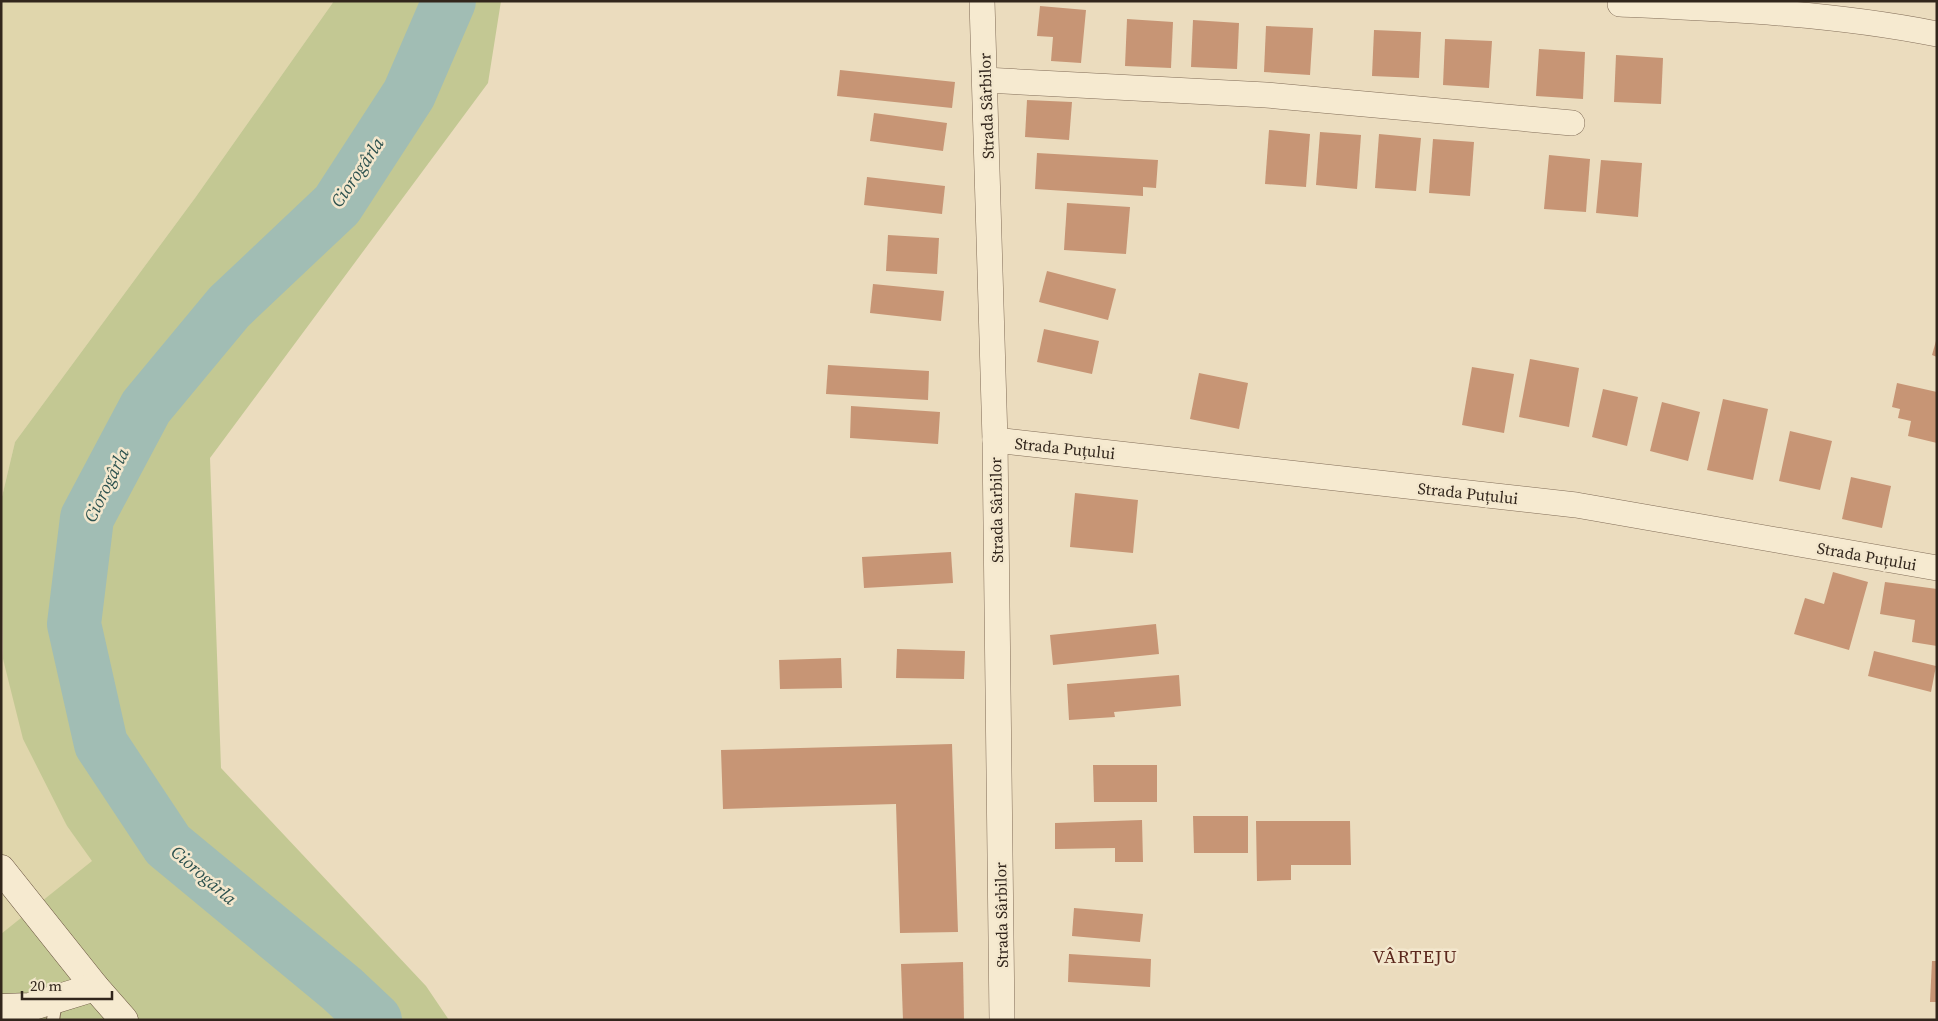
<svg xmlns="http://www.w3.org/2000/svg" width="1938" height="1021" font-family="'Source Serif 4',serif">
<rect width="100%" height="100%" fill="#ebdcbe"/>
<g fill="#e0d6ac">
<path d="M1 1H334L195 198 15 442 1 501Z"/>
<path d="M1 642 3 659 67 826 93 861 2 935Z"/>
</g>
<path fill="#c3c893" d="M334 1H501L488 83 210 458 221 768 426 986 449 1020H1V934L92 861 67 826 23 739 3 659 1 501 15 442 195 198Z"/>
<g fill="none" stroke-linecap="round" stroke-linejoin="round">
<path stroke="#a1bdb4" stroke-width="54" d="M375 1020 342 989 168 845 101 744 74 624 87 518 146 407 229 307 337 205 409 94 449 1"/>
</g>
<g fill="#c79575">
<path d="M1040 6 1086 10 1081 63 1051 61 1053 37 1037 36Z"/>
<path d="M1127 19 1173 22 1171 68 1125 66Z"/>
<path d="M1193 20 1239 23 1237 69 1191 67Z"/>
<path d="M1266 26 1313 28 1310 75 1264 72Z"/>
<path d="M1374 30 1421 32 1419 78 1372 76Z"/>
<path d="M1445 39 1492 41 1489 88 1443 85Z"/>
<path d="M1539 49 1585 52 1583 99 1536 96Z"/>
<path d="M1616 55 1663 58 1661 104 1614 102Z"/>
<path d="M840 70 955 82 952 108 837 96Z"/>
<path d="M1027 100 1072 102 1069 140 1025 137Z"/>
<path d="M874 113 947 123 943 151 870 141Z"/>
<path d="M1269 130 1310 134 1306 187 1265 184Z"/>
<path d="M1320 132 1361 135 1357 189 1316 185Z"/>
<path d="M1379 134 1421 138 1416 191 1375 188Z"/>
<path d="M1433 139 1474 142 1470 196 1429 193Z"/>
<path d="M1037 153 1158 160 1156 188 1143 187V196L1035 189Z"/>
<path d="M1549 155 1590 159 1586 212 1544 209Z"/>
<path d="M1601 160 1642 163 1638 217 1596 213Z"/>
<path d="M867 177 945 186 942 214 864 205Z"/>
<path d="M1067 203 1130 207 1126 254 1064 250Z"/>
<path d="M888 235 939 238 937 274 886 271Z"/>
<path d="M1047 271 1116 289 1108 320 1039 302Z"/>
<path d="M873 284 944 291 941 321 870 313Z"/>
<path d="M1044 329 1099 341 1092 374 1037 362Z"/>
<path d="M1936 341H1937V357L1932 355Z"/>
<path d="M1530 359 1579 368 1569 427 1519 417Z"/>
<path d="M828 365 929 371 928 400 826 394Z"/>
<path d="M1472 367 1514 374 1504 433 1462 425Z"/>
<path d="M1199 373 1248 383 1239 429 1190 419Z"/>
<path d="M1897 383 1937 392V443L1908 436 1911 421 1898 418 1900 409 1892 407Z"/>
<path d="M1603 389 1638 397 1627 446 1592 437Z"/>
<path d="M1723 399 1768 409 1753 480 1707 470Z"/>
<path d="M1662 402 1700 412 1688 461 1650 451Z"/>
<path d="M851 406 940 412 938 444 850 438Z"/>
<path d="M1790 431 1832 441 1820 490 1779 481Z"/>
<path d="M1851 477 1891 486 1882 528 1842 519Z"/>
<path d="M1075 493 1138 500 1133 553 1070 547Z"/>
<path d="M951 552 953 583 864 588 862 557Z"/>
<path d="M1833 572 1868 582 1849 650 1794 634 1805 598 1824 604Z"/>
<path d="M1885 582 1937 589V646L1912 642 1915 620 1880 614Z"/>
<path d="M1156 624 1159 654 1053 665 1050 635Z"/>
<path d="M897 649 965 651 964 679 896 678Z"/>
<path d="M1874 651 1936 666 1931 692 1868 676Z"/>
<path d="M841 658 842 688 780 689 779 660Z"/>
<path d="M1179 675 1181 706 1114 712 1115 717 1069 720 1067 684Z"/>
<path d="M952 744 958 932 900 933 896 804 723 809 721 750Z"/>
<path d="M1093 765H1157V802H1094Z"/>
<path d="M1193 816H1248V853H1194Z"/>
<path d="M1142 820 1143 862H1115V848L1055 849V823Z"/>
<path d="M1256 821H1350L1351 865H1291V880L1257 881Z"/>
<path d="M1074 908 1143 914 1140 942 1072 936Z"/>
<path d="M1069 954 1151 959 1150 987 1068 982Z"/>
<path d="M1932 961H1937V1002H1930Z"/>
<path d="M963 962 964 1020H903L901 964Z"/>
</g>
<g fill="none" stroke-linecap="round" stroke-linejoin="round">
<defs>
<path id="lane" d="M53 1020 56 1001"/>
<g id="street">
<path d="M982 1 995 440 1002 1020"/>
<path d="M1620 4C1726 9 1832 13 1937 34"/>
<path d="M985 80 1266 95 1572 123"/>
<path d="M995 440 1576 505 1937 568"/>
</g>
<g id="secondary">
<path d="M1 869 95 987 124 1020"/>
<path d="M1 1008 30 1007 95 987"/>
</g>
</defs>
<use href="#lane" stroke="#826d58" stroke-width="14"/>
<use href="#street" stroke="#826d58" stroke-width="26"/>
<use href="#secondary" stroke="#644e3b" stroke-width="29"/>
<use href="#lane" stroke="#f6ead0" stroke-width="12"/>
<use href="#street" stroke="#f6ead0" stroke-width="25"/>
<use href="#secondary" stroke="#f6ead0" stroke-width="28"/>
</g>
<g text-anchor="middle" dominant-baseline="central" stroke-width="5" stroke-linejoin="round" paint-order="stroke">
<g font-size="16" fill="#32261c" stroke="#f3e7cd">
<text transform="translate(986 106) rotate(-92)">Strada Sârbilor</text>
<text transform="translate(1065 448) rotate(6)">Strada Puțului</text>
<text transform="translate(1468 493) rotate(6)">Strada Puțului</text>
<text transform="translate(996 510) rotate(-91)">Strada Sârbilor</text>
<text transform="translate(1867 556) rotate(10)">Strada Puțului</text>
<text transform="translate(1001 915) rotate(-91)">Strada Sârbilor</text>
</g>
<g font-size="18" font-style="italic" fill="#2c514e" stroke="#f3e7cd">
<text transform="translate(357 172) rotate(-56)">Ciorogârla</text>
<text transform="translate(106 485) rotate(-64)">Ciorogârla</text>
<text transform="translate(204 875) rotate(41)">Ciorogârla</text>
</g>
<g font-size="19" letter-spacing="1" fill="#5c281d" stroke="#f3e7cd">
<text x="1415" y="956">VÂRTEJU</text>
</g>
</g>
<rect width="1938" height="1021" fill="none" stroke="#32261c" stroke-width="5"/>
<path d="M22 991v8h90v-8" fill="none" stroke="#32261c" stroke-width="2.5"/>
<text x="30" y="991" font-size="15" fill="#32261c" stroke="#f3e7cd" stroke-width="4" paint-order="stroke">20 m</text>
</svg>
